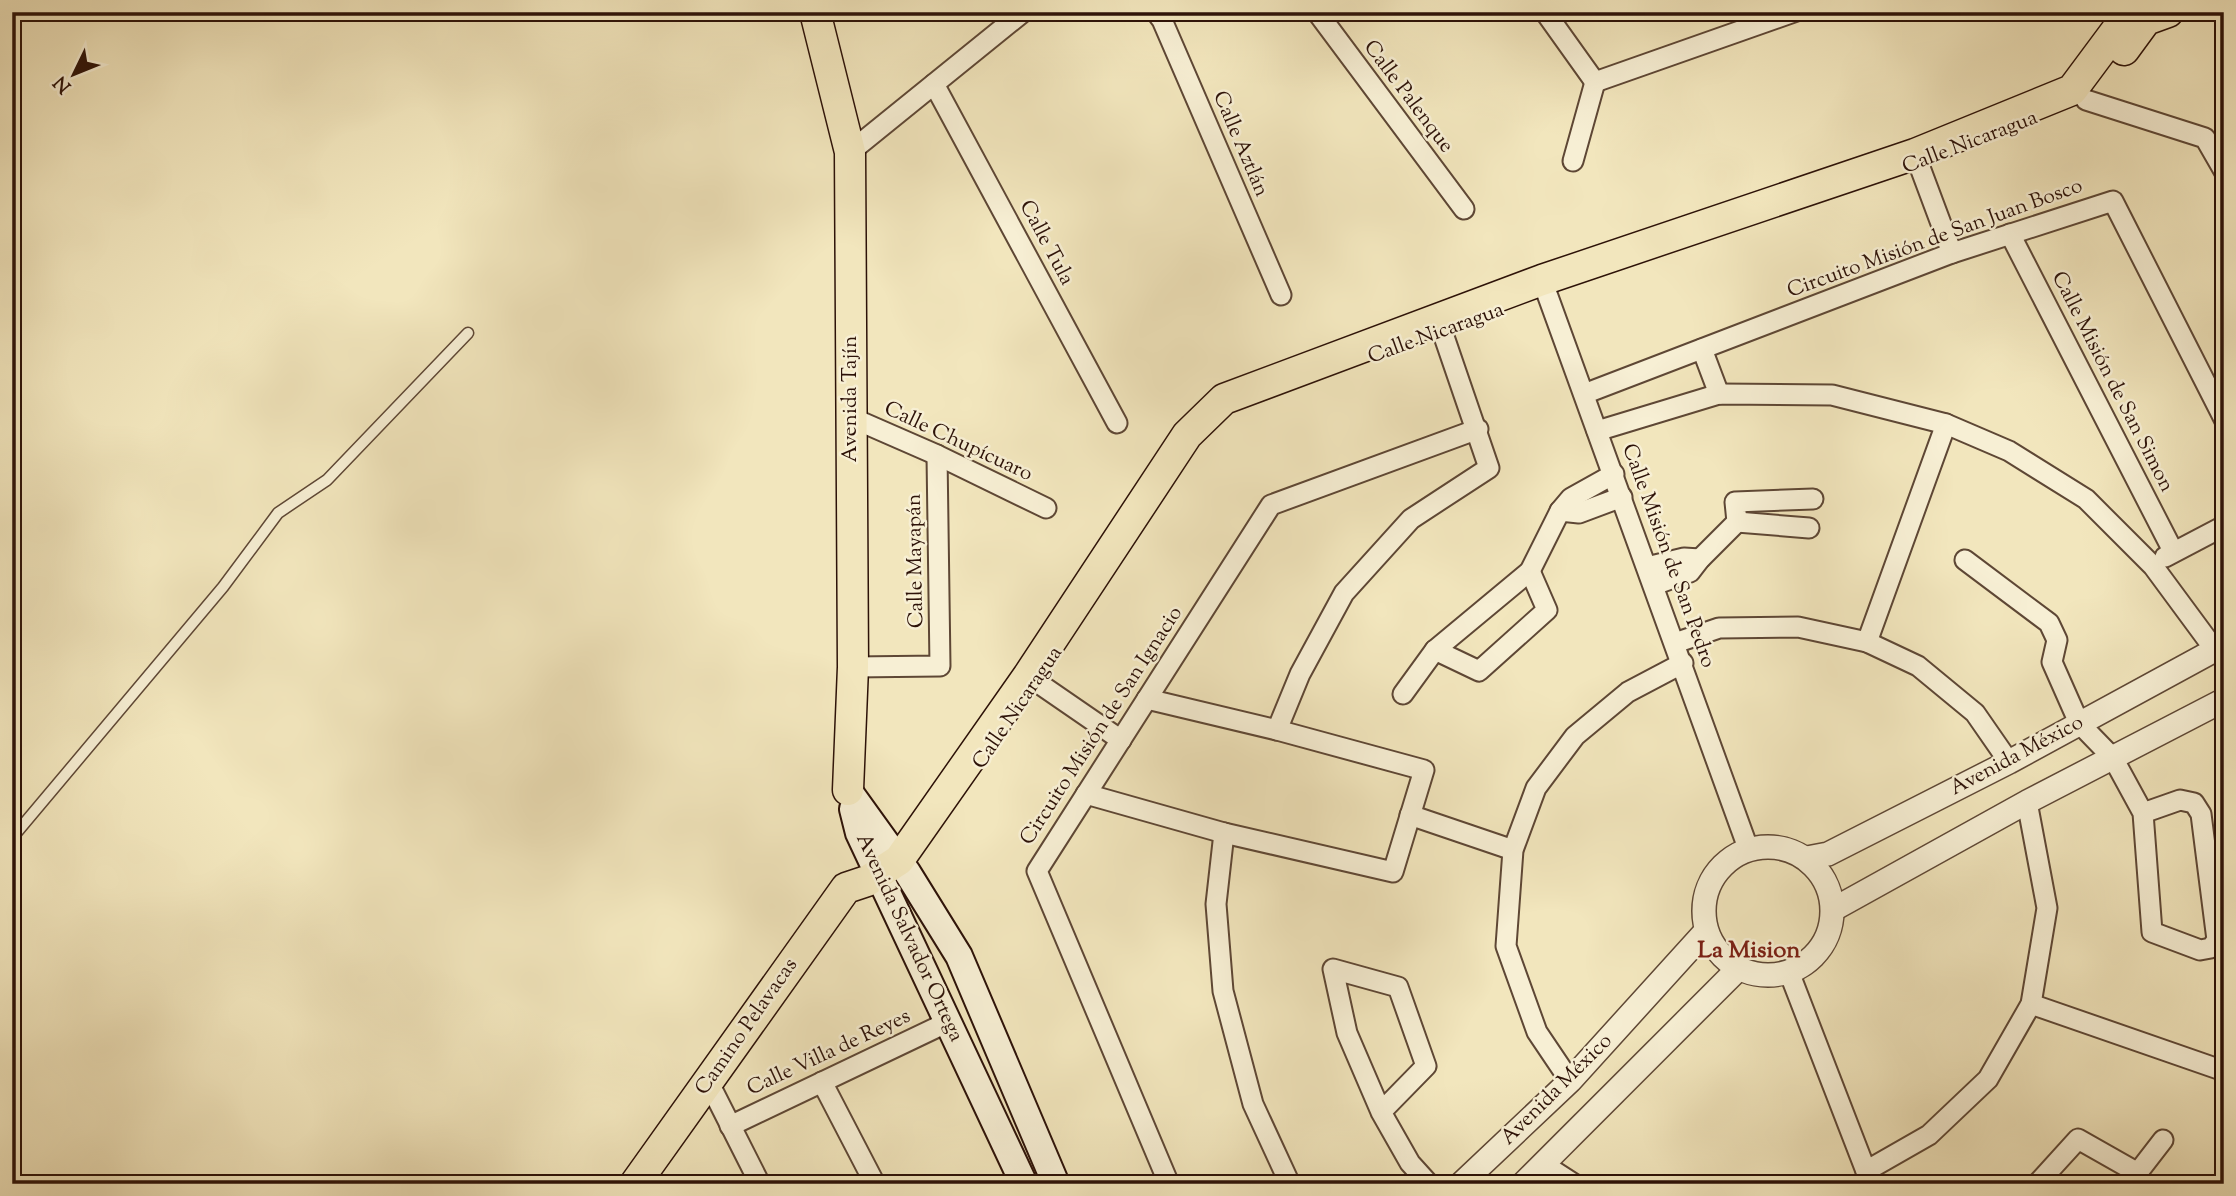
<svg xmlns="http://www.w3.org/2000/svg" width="2236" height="1196" font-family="'Sorts Mill Goudy',serif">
<rect width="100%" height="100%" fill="#f2e6bd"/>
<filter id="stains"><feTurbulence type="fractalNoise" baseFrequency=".00286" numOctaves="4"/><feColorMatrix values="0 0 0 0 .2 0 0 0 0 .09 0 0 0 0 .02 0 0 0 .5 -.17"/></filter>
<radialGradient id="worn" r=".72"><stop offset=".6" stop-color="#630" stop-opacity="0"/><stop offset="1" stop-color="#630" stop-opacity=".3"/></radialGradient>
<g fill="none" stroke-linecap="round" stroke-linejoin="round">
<defs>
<path id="service" d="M12 838 223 587 278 513 327 480 468 333"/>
<g id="minor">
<path d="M1156 12 1162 20 1281 295"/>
<path d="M1317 12 1464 209"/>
<path d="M1545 12 1595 82"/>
<path d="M1595 82 1794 12"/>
<path d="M934 84 1117 423"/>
<path d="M2086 100 2205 138 2224 171"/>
<path d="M850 152 1023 12"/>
<path d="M1915 154 1952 253"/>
<path d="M1573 161 1595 82"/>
<path d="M2010 234 2173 551"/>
<path d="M1542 280 1748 848"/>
<path d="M1702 349 1719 394"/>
<path d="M1584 394 1952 253 2113 201 2224 419"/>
<path d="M850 417 937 455 1046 508"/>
<path d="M1597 431 1719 394 1832 395 1946 424 2009 451 2086 499 2153 566 2215 650"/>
<path d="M1560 511 1579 513 1622 497"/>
<path d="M1737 522 1809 528"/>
<path d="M2165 557 2224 526"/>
<path d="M1965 560 2049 623 2057 640 2052 662 2079 723 2113 758 2143 813 2152 932 2200 950 2211 948 2217 940 2201 814 2194 803 2180 800 2143 813"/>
<path d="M1647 567 1684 558 1700 559"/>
<path d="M1654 585 1690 572 1700 559 1737 522 1735 502 1813 499"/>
<path d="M1867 642 1946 424"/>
<path d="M1675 643 1719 628 1798 627 1867 642 1918 666 1975 713 2009 762"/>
<path d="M1435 650 1479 671 1547 610 1530 571"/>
<path d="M853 667 940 666 937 455"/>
<path d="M1028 676 1121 740"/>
<path d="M1403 694 1435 650 1530 571 1560 511 1571 498 1614 474"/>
<path d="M1277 730 1300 674 1344 593 1411 519 1489 468 1438 319"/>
<path d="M1086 794 1224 833 1393 872 1424 770 1277 730 1147 699"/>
<path d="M1410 815 1513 850"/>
<path d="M1224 833 1216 904 1223 991 1253 1104 1290 1184"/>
<path d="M1789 972 1871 1184"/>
<path d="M2031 1004 2224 1071"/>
<path d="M1570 1081 1537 1032 1506 946 1513 850 1536 788 1575 736 1628 692 1683 663"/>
<path d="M822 1082 875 1184"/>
<path d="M709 1083 760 1184"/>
<path d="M1381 1112 1426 1066 1398 987 1333 969 1347 1033 1381 1112 1410 1163 1429 1184"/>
<path d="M730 1126 948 1022"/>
<path d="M1543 1164 1574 1184"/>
<path d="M1866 1171 1929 1135 1988 1079 2031 1004 2047 908 2027 802"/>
<path d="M1169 1184 1037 871 1271 505 1478 429"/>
<path d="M2037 1184 2078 1139 2138 1173"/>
<path d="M2129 1184 2163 1140"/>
</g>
<g id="tertiary">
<circle cx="1768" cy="911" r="64"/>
<path d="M1807 858 1828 854 2009 762 2224 645"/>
<path d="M1834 909 2027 802 2224 700"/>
<path d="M1461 1184 1570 1081 1706 931"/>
<path d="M1523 1184 1738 969"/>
</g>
<g id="secondary">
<path d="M848 790 907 872 959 956 1056 1184"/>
<path d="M853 809 859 833 1024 1184"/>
</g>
<g id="primary">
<path d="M815 12 850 152 853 667 848 790"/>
<path d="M2124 50 2146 20 2168 12"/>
<path d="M635 1184 846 888 867 881 899 860 1028 676 1187 435 1224 399 1542 280 1915 154 2072 90 2130 12"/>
</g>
</defs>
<use href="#service" stroke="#5e4735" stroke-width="13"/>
<use href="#minor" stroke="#5e4735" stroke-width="23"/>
<use href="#tertiary" stroke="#5e4735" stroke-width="26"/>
<use href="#secondary" stroke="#2d1208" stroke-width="30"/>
<use href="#primary" stroke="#2d1208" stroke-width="33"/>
<use href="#service" stroke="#f7efd4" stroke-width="10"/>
<use href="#minor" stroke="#f7efd4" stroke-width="19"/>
<use href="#tertiary" stroke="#f7efd4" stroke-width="23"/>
<use href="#secondary" stroke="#f7efd4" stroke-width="26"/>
<use href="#primary" stroke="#f2e6bd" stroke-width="30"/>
</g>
<g text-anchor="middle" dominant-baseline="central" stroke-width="5" stroke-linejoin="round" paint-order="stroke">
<g font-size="21" fill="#2d1208" stroke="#f7efd4">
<text transform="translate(1408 97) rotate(53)">Calle Palenque</text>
<text transform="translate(1970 143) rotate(-21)">Calle Nicaragua</text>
<text transform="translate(1240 144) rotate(67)">Calle Aztlán</text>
<text transform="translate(1935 239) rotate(-20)">Circuito Misión de San Juan Bosco</text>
<text transform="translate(1046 243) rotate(62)">Calle Tula</text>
<text transform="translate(1436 334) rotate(-20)">Calle Nicaragua</text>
<text transform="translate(2112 382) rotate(63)">Calle Misión de San Simon</text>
<text transform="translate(851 399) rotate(-90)">Avenida Tajín</text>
<text transform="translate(958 442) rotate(25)">Calle Chupícuaro</text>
<text transform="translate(1668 556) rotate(70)">Calle Misión de San Pedro</text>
<text transform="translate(916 561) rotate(-91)">Calle Mayapán</text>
<text transform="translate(1018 708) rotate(-56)">Calle Nicaragua</text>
<text transform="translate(1102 726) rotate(-57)">Circuito Misión de San Ignacio</text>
<text transform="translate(2017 756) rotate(-28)">Avenida México</text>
<text transform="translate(909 938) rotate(65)">Avenida Salvador Ortega</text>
<text transform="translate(747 1027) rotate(-55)">Camino Pelavacas</text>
<text transform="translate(829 1053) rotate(-25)">Calle Villa de Reyes</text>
<text transform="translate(1557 1090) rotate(-45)">Avenida México</text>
</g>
<g font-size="24" font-weight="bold" fill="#7a1f14" stroke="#f7efd4">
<text x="1749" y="951">La Mision</text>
</g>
</g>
<rect width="2236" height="1196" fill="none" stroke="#f2e6bd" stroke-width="42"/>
<rect x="14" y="14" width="2208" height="1168" fill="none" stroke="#2d1208" stroke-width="3.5"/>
<rect x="21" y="21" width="2194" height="1154" fill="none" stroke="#2d1208" stroke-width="2"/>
<g transform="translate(74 74) rotate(227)" stroke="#f7efd4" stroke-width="5" paint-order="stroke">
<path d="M0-5L12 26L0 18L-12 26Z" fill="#2d1208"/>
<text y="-10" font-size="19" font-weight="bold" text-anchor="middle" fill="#2d1208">N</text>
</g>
<rect width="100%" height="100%" filter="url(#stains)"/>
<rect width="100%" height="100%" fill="url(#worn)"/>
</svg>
